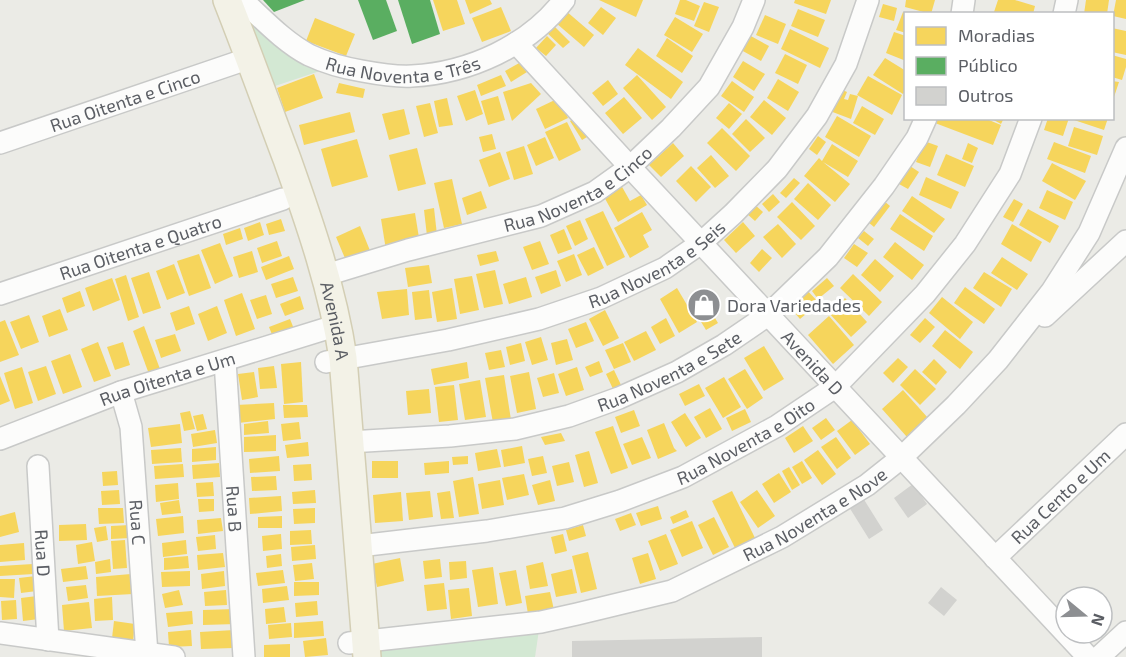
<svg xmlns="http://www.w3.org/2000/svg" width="1126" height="657" font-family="'Exo 2',sans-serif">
<rect width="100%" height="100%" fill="#ebebe6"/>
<g fill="#d3e8d3">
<path d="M238 0 329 68 263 90Z"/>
<path d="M540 623 535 657H377V644Z"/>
</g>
<g fill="#f6d55c">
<path d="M433 0H457L465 24 443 31Z"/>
<path d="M465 0H490L492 4 470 14Z"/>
<path d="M599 0H643L636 17Z"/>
<path d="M680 0H686L700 6 694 21 675 14Z"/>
<path d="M795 0H831L826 14 794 3Z"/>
<path d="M906 0H935L931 14 905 7Z"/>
<path d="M998 0H1015L1035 6 1033 14H998L994 12Z"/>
<path d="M1086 0H1109L1107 14H1084Z"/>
<path d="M1116 0H1126V19L1113 16Z"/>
<path d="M704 2 719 7 709 32 694 26Z"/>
<path d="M883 4 897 8 894 21 879 17Z"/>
<path d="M501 7 511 31 482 42 472 18Z"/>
<path d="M601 7 616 18 603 35 588 23Z"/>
<path d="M798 9 825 20 818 37 791 26Z"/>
<path d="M566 11 594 35 584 47 556 23Z"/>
<path d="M903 12 906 13V33L896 30Z"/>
<path d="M765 15 786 24 778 44 756 35Z"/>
<path d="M675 17 703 34 692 52 664 35Z"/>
<path d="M315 18 355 34 346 56 306 41Z"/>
<path d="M552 24 570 42 563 48 545 31Z"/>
<path d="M1112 28 1126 31V55L1112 52Z"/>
<path d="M790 29 829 48 820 68 781 49Z"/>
<path d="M894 32 906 36V61L886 53Z"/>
<path d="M749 35 769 46 761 61 741 50Z"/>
<path d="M547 36 556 45 546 56 536 48Z"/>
<path d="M667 38 693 56 682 73 656 56Z"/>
<path d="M638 48 683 82 671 99 625 65Z"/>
<path d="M785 54 807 65 798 84 775 73Z"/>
<path d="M1112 55 1126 59V67L1122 80 1112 77Z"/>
<path d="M885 58 906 71V90L903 94 873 75Z"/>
<path d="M743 61 765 74 754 91 733 77Z"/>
<path d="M521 62 527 72 511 82 505 71Z"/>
<path d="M314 74 323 98 285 112 277 88Z"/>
<path d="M501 75 506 86 481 96 477 85Z"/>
<path d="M637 75 666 107 652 120 623 88Z"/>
<path d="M868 76 902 95 892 115 857 95Z"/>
<path d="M778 79 799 92 788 111 767 98Z"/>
<path d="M608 80 618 94 603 106 592 93Z"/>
<path d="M732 81 754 97 744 112 721 96Z"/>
<path d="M1112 81 1119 82 1113 100H1112Z"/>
<path d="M339 83 365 89 363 98 336 93Z"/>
<path d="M531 83 541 94 512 121 503 92Z"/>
<path d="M838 88 847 92 844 99 848 100 850 94 858 96 851 119 830 111Z"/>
<path d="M475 90 483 114 466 121 457 96Z"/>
<path d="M498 96 505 120 488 125 481 101Z"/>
<path d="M624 97 642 118 623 134 605 113Z"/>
<path d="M447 98 453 125 439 127 434 101Z"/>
<path d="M559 98 568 118 545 129 536 109Z"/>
<path d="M764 100 786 118 772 135 750 117Z"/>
<path d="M430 103 438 133 424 137 416 106Z"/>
<path d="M729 103 742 114 729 129 716 118Z"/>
<path d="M862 106 884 119 875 135 853 123Z"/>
<path d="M404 109 410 134 389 140 382 114Z"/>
<path d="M350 112 355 132 304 145 299 125Z"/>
<path d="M580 114 592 134 582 140 570 121Z"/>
<path d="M837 116 871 136 859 157 825 137Z"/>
<path d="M937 118H984L1001 125 993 145 935 123Z"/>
<path d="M990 118H1004L1001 124Z"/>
<path d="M1048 118H1069L1063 136 1044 130Z"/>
<path d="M1075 118H1108L1104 130 1074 120Z"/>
<path d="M746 119 765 138 750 152 732 134Z"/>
<path d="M567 122 581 150 559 161 545 132Z"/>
<path d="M1074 127 1103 136 1097 155 1068 146Z"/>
<path d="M722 128 750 156 736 171 707 143Z"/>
<path d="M492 134 496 149 483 152 479 137Z"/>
<path d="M818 136 826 142 817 155 809 149Z"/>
<path d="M545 137 554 158 536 166 527 145Z"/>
<path d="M357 139 368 177 332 187 321 149Z"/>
<path d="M924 141 938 146 930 167 916 162Z"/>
<path d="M1054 142 1091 156 1085 173 1047 159Z"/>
<path d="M673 143 684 156 661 177 649 165Z"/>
<path d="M968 143 978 148 972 163 962 159Z"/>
<path d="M832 144 858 161 848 177 823 162 850 184 835 202 804 176 819 158 822 161Z"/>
<path d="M524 146 533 174 514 180 506 152Z"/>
<path d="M417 148 426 184 398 191 389 155Z"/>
<path d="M500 152 510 179 489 187 479 160Z"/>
<path d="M946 154 974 166 965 187 937 175Z"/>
<path d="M711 155 729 176 715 188 697 168Z"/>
<path d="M1052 163 1086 181 1075 200 1042 181Z"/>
<path d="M691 166 711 187 696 202 676 181Z"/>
<path d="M910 166 919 172 908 189 899 184Z"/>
<path d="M926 177 959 192 951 209 919 195Z"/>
<path d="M794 178 800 183 786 198 780 193Z"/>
<path d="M452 179 462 224 444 228 434 183Z"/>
<path d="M808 183 831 205 818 220 794 199Z"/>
<path d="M621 185 630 201 641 195 647 205 618 222 603 195Z"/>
<path d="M1047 190 1073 202 1065 220 1039 208Z"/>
<path d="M481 191 487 208 467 215 462 198Z"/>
<path d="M773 194 780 202 769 212 762 204Z"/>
<path d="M912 196 945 219 934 233 902 211Z"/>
<path d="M1014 199 1023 204 1013 222 1003 217Z"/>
<path d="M884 201 890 206 874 227 868 222Z"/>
<path d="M792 202 815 226 801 240 777 217Z"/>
<path d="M754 204 763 212 755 221 746 213Z"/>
<path d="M434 208 437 235 427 236 424 210Z"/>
<path d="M1028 209 1059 226 1050 243 1019 225Z"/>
<path d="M603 211 625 257 607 266 585 219Z"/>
<path d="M642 212 652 230 643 235 649 247 630 258 614 228Z"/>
<path d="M415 213 420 244 386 250 381 219Z"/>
<path d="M900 214 933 236 924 251 890 229Z"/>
<path d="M281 219 285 231 269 235 266 224Z"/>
<path d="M580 220 588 239 575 246 566 226Z"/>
<path d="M260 222 264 235 248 241 244 228Z"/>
<path d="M743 222 755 236 736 253 724 240Z"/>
<path d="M778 224 796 244 782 258 763 237Z"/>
<path d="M1012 224 1042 242 1031 262 1001 244Z"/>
<path d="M360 226 371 253 347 263 336 237Z"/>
<path d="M240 228 243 239 226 245 223 234Z"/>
<path d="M564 229 572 249 558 254 550 235Z"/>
<path d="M864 231 874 239 868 246 858 238Z"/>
<path d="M277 241 282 256 262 263 257 248Z"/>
<path d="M540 241 549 264 532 270 523 247Z"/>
<path d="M895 242 924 265 912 280 883 257Z"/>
<path d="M220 243 233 276 215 284 201 250Z"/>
<path d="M854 244 868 253 857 267 844 258Z"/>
<path d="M594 247 604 268 588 276 577 255Z"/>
<path d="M762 249 772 258 759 272 750 263Z"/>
<path d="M252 251 258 272 239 278 233 257Z"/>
<path d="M496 251 499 261 480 266 477 255Z"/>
<path d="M199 254 211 288 189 296 177 261Z"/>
<path d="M574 254 582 275 566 282 557 261Z"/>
<path d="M289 256 294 269 266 280 261 267Z"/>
<path d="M1002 257 1028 274 1017 290 991 273Z"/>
<path d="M875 259 894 276 880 292 861 275Z"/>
<path d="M174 264 185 293 167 300 156 271Z"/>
<path d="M429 265 432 283 408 287 405 268Z"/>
<path d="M495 270 503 304 484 308 476 274Z"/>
<path d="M556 270 561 286 541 294 535 277Z"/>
<path d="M149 272 161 308 143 314 131 278Z"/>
<path d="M984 272 1012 289 1001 307 973 288Z"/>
<path d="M853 274 882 302 869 316 840 288Z"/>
<path d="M126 275 139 317 128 321 115 279Z"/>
<path d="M472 276 479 310 460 314 454 279Z"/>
<path d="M293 277 298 291 276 298 271 284Z"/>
<path d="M526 277 532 297 509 304 503 284Z"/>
<path d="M112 278 120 300 93 311 85 288Z"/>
<path d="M827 278 834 286 818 299 812 291Z"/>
<path d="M965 287 995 309 984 324 954 303Z"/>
<path d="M452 288 457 319 437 322 432 292Z"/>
<path d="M677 288 697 322 679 333 660 299Z"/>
<path d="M407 289 409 315 382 319 377 292Z"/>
<path d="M806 289 819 303 800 319 788 305Z"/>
<path d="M429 290 432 318 415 320 412 292Z"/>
<path d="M80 291 85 306 67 313 62 298Z"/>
<path d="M242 293 255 329 236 336 224 300Z"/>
<path d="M266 295 272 314 257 319 250 300Z"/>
<path d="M300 296 304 309 285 316 280 304Z"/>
<path d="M942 297 973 322 960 339 929 313Z"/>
<path d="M845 298 867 322 851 337 829 313Z"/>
<path d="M704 300 718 323 706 330 692 307Z"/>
<path d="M189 306 195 324 176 331 170 313Z"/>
<path d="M217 306 227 333 208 341 198 314Z"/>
<path d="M60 309 68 330 49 337 42 316Z"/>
<path d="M605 310 619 338 603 346 589 319Z"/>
<path d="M29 315 39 342 21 349 10 322Z"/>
<path d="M829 316 854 345 833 364 808 335Z"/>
<path d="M666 318 675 336 660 344 651 327Z"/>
<path d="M925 318 935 327 920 343 910 335Z"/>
<path d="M290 319 294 329 273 337 269 327Z"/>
<path d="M5 320 19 355 0 362V322Z"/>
<path d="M586 322 594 341 576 348 568 329Z"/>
<path d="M144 326 160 369 149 374 133 331Z"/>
<path d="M945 330 973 352 960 369 932 346Z"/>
<path d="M646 331 656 350 634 361 624 342Z"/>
<path d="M175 334 181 351 161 358 155 340Z"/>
<path d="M541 337 548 360 532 365 525 342Z"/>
<path d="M567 339 573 360 556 365 551 343Z"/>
<path d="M98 342 111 376 94 382 81 349Z"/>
<path d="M123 342 130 365 115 370 107 347Z"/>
<path d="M521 343 525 361 510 365 506 347Z"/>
<path d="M623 343 631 362 614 369 605 350Z"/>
<path d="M764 346 784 379 764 391 744 358Z"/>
<path d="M501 350 505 367 489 370 485 353Z"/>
<path d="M70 354 82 387 63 394 51 361Z"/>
<path d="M898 358 908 367 893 383 883 373Z"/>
<path d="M934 359 947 372 936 385 922 372Z"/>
<path d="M599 361 603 372 590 377 585 367Z"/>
<path d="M301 362 303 402 284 404 281 364Z"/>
<path d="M467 362 469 378 434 385 431 369Z"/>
<path d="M46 366 56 394 38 401 28 372Z"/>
<path d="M274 366 277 388 260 389 258 368Z"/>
<path d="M22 367 33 403 15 409 4 373Z"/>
<path d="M577 367 584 390 566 396 558 374Z"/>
<path d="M745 369 763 398 747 409 728 379Z"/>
<path d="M915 369 936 389 920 405 900 385Z"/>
<path d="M614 370 621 385 613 389 606 374Z"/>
<path d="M254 372 258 397 242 400 238 374Z"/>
<path d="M529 372 536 409 517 413 510 376Z"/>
<path d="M554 373 559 393 543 397 537 378Z"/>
<path d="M504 375 511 420 493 423 485 378Z"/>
<path d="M0 376 10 401 0 405Z"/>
<path d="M724 377 741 407 723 418 705 388Z"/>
<path d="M480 380 486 417 465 420 459 384Z"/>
<path d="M699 384 705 396 685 406 679 394Z"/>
<path d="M454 385 458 420 439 422 435 387Z"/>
<path d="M429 389 431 413 408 415 406 391Z"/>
<path d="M903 390 928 418 907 437 882 409Z"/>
<path d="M274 403 275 419 238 423 236 405Z"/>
<path d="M283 405H307L308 417 284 418Z"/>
<path d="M710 408 722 429 706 438 694 417Z"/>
<path d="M745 409 751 422 732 431 726 418Z"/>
<path d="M634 410 640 426 621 433 615 417Z"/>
<path d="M190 411 195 429 184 431 180 413Z"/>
<path d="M685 413 701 438 686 447 671 422Z"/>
<path d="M203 414 207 429 197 431 193 416Z"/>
<path d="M826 418 835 430 821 440 812 428Z"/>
<path d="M852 420 870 444 855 455 837 431Z"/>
<path d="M268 421 269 433 244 435V424Z"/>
<path d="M299 422 301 439 283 441 281 424Z"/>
<path d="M664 423 674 448 677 451 658 459 647 430Z"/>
<path d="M180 424 182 443 151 447 148 428Z"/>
<path d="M613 426 628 468 611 474 595 432Z"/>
<path d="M803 426 813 441 794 453 785 438Z"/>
<path d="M215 430 217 443 193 447 191 434Z"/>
<path d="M561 433 565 441 545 445 541 437Z"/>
<path d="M276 435V451L244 452V437Z"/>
<path d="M642 437 651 458 632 465 623 444Z"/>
<path d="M836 437 851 458 837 469 821 447Z"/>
<path d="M308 442 309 456 287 458 285 445Z"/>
<path d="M522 446 525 463 504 467 501 450Z"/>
<path d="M216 447V460L192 462V449Z"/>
<path d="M181 448 182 462 152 464 151 450Z"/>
<path d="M497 449 501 467 478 471 475 453Z"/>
<path d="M818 450 836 474 822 485 804 460Z"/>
<path d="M589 451 598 483 584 487 575 455Z"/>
<path d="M279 456 280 471 250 473 249 459Z"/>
<path d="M468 456V464L453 465 452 457Z"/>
<path d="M543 456 547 473 532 476 528 459Z"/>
<rect x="372" y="461" width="26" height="17"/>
<path d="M449 461V473L425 475 424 463Z"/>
<path d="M802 461 812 478 802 484 792 467Z"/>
<path d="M569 462 574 482 557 486 552 466Z"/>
<path d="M219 463 220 477 193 479 192 465Z"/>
<path d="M183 464 184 477 155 479 154 466Z"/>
<path d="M311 464 312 480 294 481 293 465Z"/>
<path d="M789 467 800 485 792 490 782 471Z"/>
<path d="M117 471 118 485 103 486 102 472Z"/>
<path d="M779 473 791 492 774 503 762 484Z"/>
<path d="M524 474 529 495 507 500 502 478Z"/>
<path d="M276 476 277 490 252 491 251 477Z"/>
<path d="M473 477 479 514 459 517 453 481Z"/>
<path d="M500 480 504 505 482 509 478 484Z"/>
<path d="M550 480 555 501 538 505 532 485Z"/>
<path d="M213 482 214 496 197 497 196 483Z"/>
<path d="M178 483 179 499 156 502 155 485Z"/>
<path d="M119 490 120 504 102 505 101 491Z"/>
<path d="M315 490 316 503 293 504 292 492Z"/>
<path d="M757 490 775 516 758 528 740 502Z"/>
<path d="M430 491 433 517 409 520 406 493Z"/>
<path d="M450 491 454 518 441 519 437 493Z"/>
<path d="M732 491 755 538 735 548 712 501Z"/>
<path d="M401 492 403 521 375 523 373 495Z"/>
<path d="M281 496 282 511 250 514 249 498Z"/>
<path d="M198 499H214V511L199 512Z"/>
<path d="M179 500 181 513 162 515 160 503Z"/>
<path d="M658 506 662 519 641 526 636 513Z"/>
<path d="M98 508H123L124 523 99 524Z"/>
<path d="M315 508V523L294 524 293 509Z"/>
<path d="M686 510 689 517 673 524 670 517Z"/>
<path d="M15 512 19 532 0 537V516Z"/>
<path d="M631 513 636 525 620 531 615 519Z"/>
<path d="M183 516 184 533 158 536 156 519Z"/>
<path d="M282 516V528H258V517Z"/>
<path d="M714 517 729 547 713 555 698 525Z"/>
<path d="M221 518 223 531 198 534 197 520Z"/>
<path d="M692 521 703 548 682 557 670 530Z"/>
<path d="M86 524 87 540 59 541V525Z"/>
<path d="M130 525V538L111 539V526Z"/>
<path d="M583 525 586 536 569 541 566 530Z"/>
<path d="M106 526 108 540 97 542 94 528Z"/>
<path d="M311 530 312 544 290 545V531Z"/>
<path d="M281 534 282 549 263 551 262 536Z"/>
<path d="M563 534 567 551 555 554 551 537Z"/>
<path d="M666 534 678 564 660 571 648 541Z"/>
<path d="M215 535 216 549 198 551 196 537Z"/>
<path d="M125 540 127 568 113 569 111 541Z"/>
<path d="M186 540 187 554 163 557 162 543Z"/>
<path d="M92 542 95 561 78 564 76 545Z"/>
<path d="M24 543 25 560 0 562V545Z"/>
<path d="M315 545 316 559 292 561 291 547Z"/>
<path d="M588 552 597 589 581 593 572 556Z"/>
<path d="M223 553 225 567 198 570 197 555Z"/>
<path d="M648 553 656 579 640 584 632 558Z"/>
<path d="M281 554 282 566 267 568 266 556Z"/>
<path d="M188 556 189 568 164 570V558Z"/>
<path d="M400 558 404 581 377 587 372 564Z"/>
<path d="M110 559 111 572 96 574 95 562Z"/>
<path d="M440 559 442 577 425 579 423 561Z"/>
<path d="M466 561 467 578 450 580 449 562Z"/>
<path d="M543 562 548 586 530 589 526 566Z"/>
<path d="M312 563 314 579 295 581 293 565Z"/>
<path d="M33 564 34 574 0 576V566Z"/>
<path d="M86 566 88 579 63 582 61 569Z"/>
<path d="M493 567 498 604 478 607 472 570Z"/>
<path d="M572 569 577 593 556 597 551 574Z"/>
<path d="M283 570 285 583 258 586 256 573Z"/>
<path d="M516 570 522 603 506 606 499 573Z"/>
<path d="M190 571V586L162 587 161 572Z"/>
<path d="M224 571 225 586 202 589 201 574Z"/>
<path d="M131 574 133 594 97 596 96 577Z"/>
<path d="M36 576 37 591 21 593 19 578Z"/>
<path d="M0 579H15L14 598 0 597Z"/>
<path d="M294 582H319V595L294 596Z"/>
<path d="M444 583 447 609 427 611 424 585Z"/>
<path d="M86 585 88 598 68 601 66 587Z"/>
<path d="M287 586 289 600 263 603 262 589Z"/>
<path d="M469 588 472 616 451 619 448 590Z"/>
<path d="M179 590 183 605 165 608 162 594Z"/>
<path d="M226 590 227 605 205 606 204 592Z"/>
<path d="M550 592 554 610 528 614 525 596Z"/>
<path d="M37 596 39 619 23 621 21 598Z"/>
<path d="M112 597 113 620 95 621 94 599Z"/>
<path d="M16 600 17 619 2 620 1 601Z"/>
<path d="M317 601 318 615 296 617 295 603Z"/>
<path d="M89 602 92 628 64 631 62 605Z"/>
<path d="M284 607 286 622 266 624 265 609Z"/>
<path d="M235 609 236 624 203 625V610Z"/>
<path d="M192 611 193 624 168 627 166 613Z"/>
<path d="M114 621 135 624 133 641 112 638Z"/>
<path d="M323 621 324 636 294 638V623Z"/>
<path d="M291 623 292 637 269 639 268 625Z"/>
<path d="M191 630 192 646 169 647 168 632Z"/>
<path d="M234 630V648L201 649 200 632Z"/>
<path d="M326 638 328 655 305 657 303 641Z"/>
<path d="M290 644V657H264V645Z"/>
</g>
<g fill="#5aae61">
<path d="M263 0H305L274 12Z"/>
<path d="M358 0H386L397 31 373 40Z"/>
<path d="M398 0H430L440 34 412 44Z"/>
</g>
<g fill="#d2d2cf">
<path d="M913 484 927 504 908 518 894 498Z"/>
<path d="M863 498 883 530 869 539 849 507Z"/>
<path d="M941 587 957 600 944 616 928 603Z"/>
<path d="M762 637V657H572V641Z"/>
</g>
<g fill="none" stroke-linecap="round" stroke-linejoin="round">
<defs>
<g id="minor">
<path id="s1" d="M242 0C263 19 284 42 309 55 326 63 344 68 362 71 378 74 395 77 412 76 469 73 529 46 564 0"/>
<path d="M962 14 964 0"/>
<path d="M1064 14 1067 0"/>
<path id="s2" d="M516 43 630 167 1088 657"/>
<path id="s3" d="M0 143 250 58"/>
<path id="s4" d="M326 275 408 250 541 216 595 192 630 167 671 128 709 87 743 27 754 0"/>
<path id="s5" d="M0 294 283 199"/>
<path d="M1045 316 1126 241"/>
<path id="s6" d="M225 361 244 657"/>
<path id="s7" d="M326 362 448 340 539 319 601 298 665 268 701 243 733 214 777 169 817 116 846 64 868 0"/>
<path id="s8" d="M121 392 131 427 147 654"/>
<path id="s9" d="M0 439 121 392 338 325"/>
<path id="s10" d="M349 442 450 436 515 429 569 416 619 398 677 372 724 345 768 315 828 257 884 186 917 138 926 118"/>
<path id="s11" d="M38 466 48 640"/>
<path id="s12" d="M359 546 487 531 565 518 620 501 683 477 777 426 835 387 925 294 965 244 1010 174 1031 118"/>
<path id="s13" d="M995 558 1126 434"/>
<path d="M0 633 174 657"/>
<path id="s14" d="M349 643 541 622 577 614 672 591 782 537 867 485 901 458 956 405 998 360 1052 291 1089 233 1126 148"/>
<path d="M1099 657 1126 632"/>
</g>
<g id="major">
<path id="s15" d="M227 0C248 53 267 106 287 159 310 224 333 290 343 358L367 657"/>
</g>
</defs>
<use href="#minor" stroke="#c8c9c8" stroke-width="24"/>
<use href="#major" stroke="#d3ceb4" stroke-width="30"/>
<use href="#minor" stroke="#fcfcfb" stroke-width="21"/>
<use href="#major" stroke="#f3f2e7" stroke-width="27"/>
</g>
<defs>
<symbol id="shop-disc" viewBox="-11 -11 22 22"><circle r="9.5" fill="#8d8f92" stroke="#fff"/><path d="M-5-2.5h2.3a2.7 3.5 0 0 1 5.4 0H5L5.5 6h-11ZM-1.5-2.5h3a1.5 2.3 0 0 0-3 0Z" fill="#fff"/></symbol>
</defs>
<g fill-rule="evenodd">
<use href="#shop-disc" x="685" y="286" width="38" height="38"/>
</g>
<g text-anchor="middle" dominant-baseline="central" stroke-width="6" stroke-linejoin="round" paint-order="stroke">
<g font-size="18" fill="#5b5e64" stroke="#fff">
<text stroke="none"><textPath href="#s1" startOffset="184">Rua Noventa e Três</textPath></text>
<text stroke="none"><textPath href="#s3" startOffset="132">Rua Oitenta e Cinco</textPath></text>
<text stroke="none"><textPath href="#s4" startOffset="268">Rua Noventa e Cinco</textPath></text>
<text stroke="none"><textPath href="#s5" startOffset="148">Rua Oitenta e Quatro</textPath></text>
<text stroke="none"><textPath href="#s7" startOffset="348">Rua Noventa e Seis</textPath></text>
<text stroke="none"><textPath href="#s15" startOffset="339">Avenida A</textPath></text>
<text stroke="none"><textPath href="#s2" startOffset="436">Avenida D</textPath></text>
<text stroke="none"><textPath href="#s10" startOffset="332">Rua Noventa e Sete</textPath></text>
<text stroke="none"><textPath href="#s9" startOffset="178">Rua Oitenta e Um</textPath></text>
<text stroke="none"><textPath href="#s12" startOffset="405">Rua Noventa e Oito</textPath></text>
<text stroke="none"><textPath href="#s13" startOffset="90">Rua Cento e Um</textPath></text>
<text stroke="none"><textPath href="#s6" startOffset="148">Rua B</textPath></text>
<text stroke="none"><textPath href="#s14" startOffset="490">Rua Noventa e Nove</textPath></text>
<text stroke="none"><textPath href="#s8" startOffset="132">Rua C</textPath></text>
<text stroke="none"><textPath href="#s11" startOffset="87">Rua D</textPath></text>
</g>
<g font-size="18" fill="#5b5e64" stroke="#fff" text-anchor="start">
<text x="727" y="305">Dora Variedades</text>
</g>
</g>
<rect x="904" y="12" width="210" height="108" fill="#ffffff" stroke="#bdbfc1" stroke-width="1.5"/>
<rect x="916" y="27" width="30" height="18" fill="#f6d55c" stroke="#bdbfc1" stroke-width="1.5"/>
<text x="958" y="42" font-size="18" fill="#5b5e64">Moradias</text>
<rect x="916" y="57" width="30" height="18" fill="#5aae61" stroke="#bdbfc1" stroke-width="1.5"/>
<text x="958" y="72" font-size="18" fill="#5b5e64">Público</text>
<rect x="916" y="87" width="30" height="18" fill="#d2d2cf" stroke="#bdbfc1" stroke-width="1.5"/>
<text x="958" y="102" font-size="18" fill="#5b5e64">Outros</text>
<g transform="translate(1084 615) rotate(109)"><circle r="28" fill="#ffffff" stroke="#bdbfc1" stroke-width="1.5"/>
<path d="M0-4.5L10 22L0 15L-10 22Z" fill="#8d8f92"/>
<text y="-9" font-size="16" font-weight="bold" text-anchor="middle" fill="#5b5e64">N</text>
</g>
</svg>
